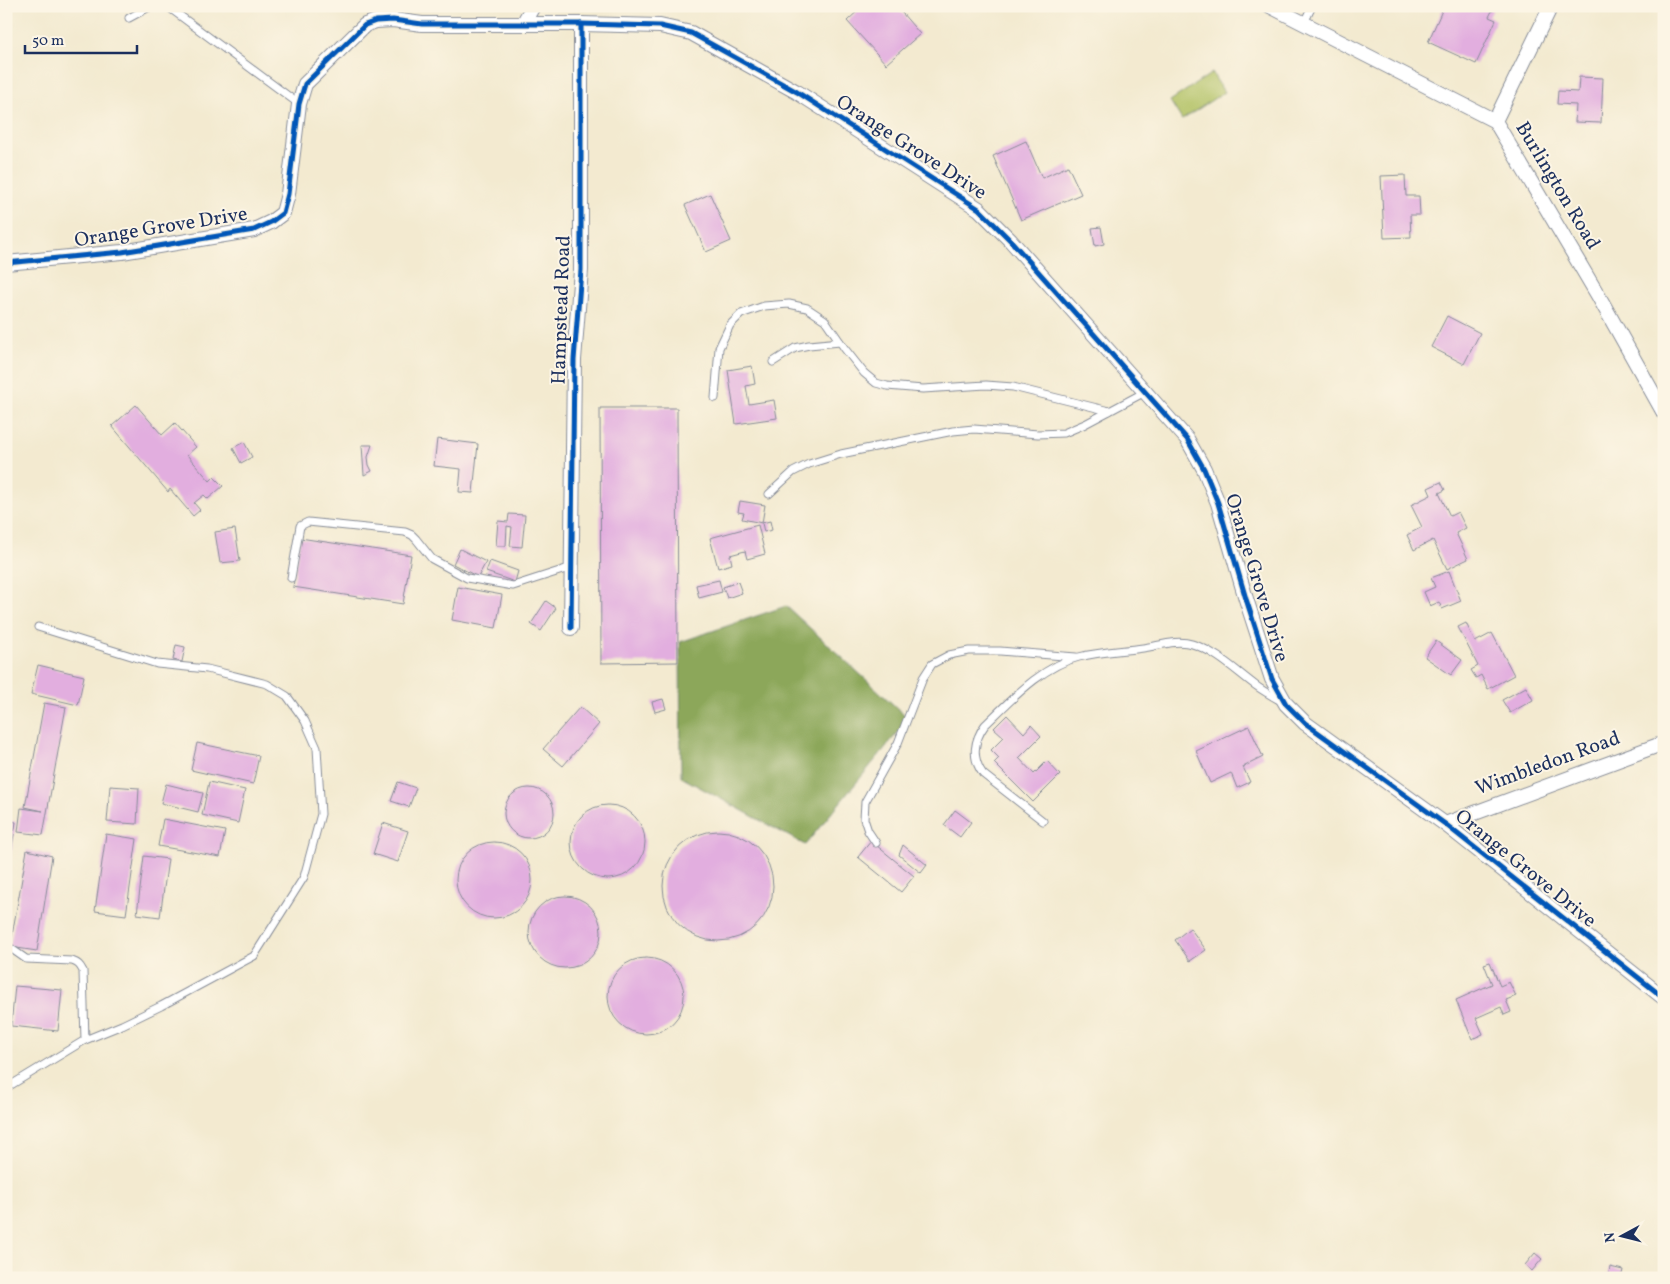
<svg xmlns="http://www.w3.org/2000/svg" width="1670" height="1284" font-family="Vollkorn,serif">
<rect width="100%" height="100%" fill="#fcf5e5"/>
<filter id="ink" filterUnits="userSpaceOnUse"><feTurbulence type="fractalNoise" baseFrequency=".02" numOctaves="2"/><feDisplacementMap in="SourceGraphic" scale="10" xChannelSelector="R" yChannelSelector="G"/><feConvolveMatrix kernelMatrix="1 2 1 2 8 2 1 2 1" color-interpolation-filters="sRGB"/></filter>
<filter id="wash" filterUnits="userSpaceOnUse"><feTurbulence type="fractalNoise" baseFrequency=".0096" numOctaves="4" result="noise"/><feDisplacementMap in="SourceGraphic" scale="20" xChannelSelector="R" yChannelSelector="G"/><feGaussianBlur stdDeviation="1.12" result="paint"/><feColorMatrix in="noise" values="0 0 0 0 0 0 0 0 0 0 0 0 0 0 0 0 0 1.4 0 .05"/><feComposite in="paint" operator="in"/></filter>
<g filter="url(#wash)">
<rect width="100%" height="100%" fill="#f3ead0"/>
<path fill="#b1c164" stroke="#667861" d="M1212 73 1224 92 1182 120 1170 101Z"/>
<path fill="#8ca75a" stroke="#546b5c" d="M786 606 909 719 805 845 681 777 680 642Z"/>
<g id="blocks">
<g fill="#e2aedf">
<path d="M863 6H896L920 34 886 64 847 21Z"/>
<path d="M1444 6H1500L1499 9 1494 7 1489 17 1496 20 1476 64 1428 42Z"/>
<path d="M1579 77 1603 78 1601 123 1575 122 1576 105 1557 104 1558 91 1578 92Z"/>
<path d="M1026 141 1042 178 1068 166 1081 194 1021 220 993 156Z"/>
<path d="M1405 175 1406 196H1419L1420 215H1410L1411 237 1384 238 1381 176Z"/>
<path d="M710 194 731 241 706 252 685 205Z"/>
<path d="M1101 227 1104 244 1095 246 1092 228Z"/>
<path d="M1447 316 1480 333 1464 364 1431 347Z"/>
<path d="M752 366 755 384 746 386 749 404 774 400 777 418 736 424 728 370Z"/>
<path d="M136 405 162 435 175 423 196 447 187 455 210 481 214 477 223 486 208 499 204 495 194 503 200 510 193 516 170 489 168 492 112 426Z"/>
<path d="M600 408H677L678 662 601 663Z"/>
<path d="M437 439 478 444 473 493 459 492 461 469 434 466Z"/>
<path d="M244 442 252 457 241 463 233 448Z"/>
<path d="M362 445H372L368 457 369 465 372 471 364 475Z"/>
<path d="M1441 482 1445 490 1439 493 1450 516 1458 512 1466 528 1456 533 1468 559 1447 569 1433 540 1414 550 1407 535 1422 527 1411 505 1431 495 1428 488Z"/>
<path d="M740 501 765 505 762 523 742 519 744 513 738 512Z"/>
<path d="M509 514 525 515 522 547 510 546 512 527 507 526 506 546H496L498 521 508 522Z"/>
<path d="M770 521 772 530 764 532 762 523Z"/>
<path d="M758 525 765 554 747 559 745 551 730 555 732 564 718 568 710 538Z"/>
<path d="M235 529 240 561 220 563 215 532Z"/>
<path d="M300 538 411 555 403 604 293 587Z"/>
<path d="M460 549 486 562 478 577 453 564Z"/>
<path d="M490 561 518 571 515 582 486 572Z"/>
<path d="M1449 571 1461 601 1442 609 1439 602 1430 606 1424 592 1435 587 1431 578Z"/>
<path d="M719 580 722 592 699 598 696 585Z"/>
<path d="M738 582 742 593 727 598 723 587Z"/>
<path d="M458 587 502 595 496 628 452 620Z"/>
<path d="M546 601 556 608 541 631 531 624Z"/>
<path d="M1466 623 1475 642 1492 633 1514 675 1488 689 1481 675 1476 678 1471 670 1478 666 1458 627Z"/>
<path d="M1436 641 1462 660 1451 675 1425 657Z"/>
<path d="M176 645 185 647 182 662 173 660Z"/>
<path d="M38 665 84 676 78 705 31 694Z"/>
<path d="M1526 687 1533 700 1510 713 1502 700Z"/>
<path d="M663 699 666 709 655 712 652 702Z"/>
<path d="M44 703 66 707 43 835 18 832 21 808 43 811 25 807Z"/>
<path d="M580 707 599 724 563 766 543 749Z"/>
<path d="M1007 715 1024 733 1031 725 1041 736 1019 758 1034 774 1047 761 1060 775 1033 802 994 763 999 758 991 750 1004 737 994 728Z"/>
<path d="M1249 726 1263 757 1243 767 1250 782 1237 788 1231 773 1210 783 1196 751Z"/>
<path d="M197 743 259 756 253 784 191 770Z"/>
<path d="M209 782 245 790 238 823 202 815Z"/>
<path d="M398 782 416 788 409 807 391 801Z"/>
<path d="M166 784 203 793 198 812 161 803Z"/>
<path d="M110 786 139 788 137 824 107 822Z"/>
<circle cx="529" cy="813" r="25"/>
<circle cx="608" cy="842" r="37"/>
<path d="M955 810 971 822 960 837 944 825Z"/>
<path d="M163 819 225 831 220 857 158 846Z"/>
<path d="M6 820 16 822 10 859H6Z"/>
<path d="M383 823 408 831 398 862 373 854Z"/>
<circle cx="718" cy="886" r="55"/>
<path d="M106 834 137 839 126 915 95 911Z"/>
<path d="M871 841 914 876 901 892 858 857Z"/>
<circle cx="494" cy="880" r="38"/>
<path d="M903 845 927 865 921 873 899 855Z"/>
<path d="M27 850 52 856 37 951 10 947Z"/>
<path d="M144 856 168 859 160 917 137 914Z"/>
<circle cx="565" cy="932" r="36"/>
<path d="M1190 928 1206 950 1190 961 1175 940Z"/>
<circle cx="646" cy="996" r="38"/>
<path d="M1490 962 1500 986 1509 982 1516 996 1506 1000 1511 1012 1504 1015 1501 1007 1476 1018 1483 1034 1472 1039 1456 1000 1492 984 1484 964Z"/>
<path d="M15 986 62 990 58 1031 11 1026Z"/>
<path d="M1535 1253 1542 1259 1532 1271 1525 1265Z"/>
<path d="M1610 1267 1623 1270 1621 1278H1608Z"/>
</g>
</g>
</g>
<g filter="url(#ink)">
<use href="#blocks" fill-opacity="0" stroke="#878c97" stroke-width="1"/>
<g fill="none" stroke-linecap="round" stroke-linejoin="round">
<defs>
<g id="service">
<path d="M167 6 299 104"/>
<path d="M129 18 151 6"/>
<path d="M1304 23 1312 6"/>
<path d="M773 362 795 348 809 345 840 342"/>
<path d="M715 398 719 348 730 325 741 314 764 306 789 304 807 308 825 320 845 349 864 373 876 383 887 386 923 389 986 385 1013 387 1109 411"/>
<path d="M769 494 793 472 809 464 841 454 953 431 974 429 1038 434 1064 433 1085 424 1145 392"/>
<path d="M291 578 300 526 308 522 405 532 412 535 416 539 432 559 467 578 513 586 572 567"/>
<path d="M1043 821 983 774C971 758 974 740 985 725 1012 699 1042 666 1079 657 1100 652 1122 651 1143 648 1159 646 1176 639 1192 644 1216 651 1236 671 1255 685 1263 691 1272 696 1281 701"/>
<path d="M876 843 868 831 864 819 865 802 898 743 923 678 932 664 949 655 969 651H1000L1076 657"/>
<path d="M6 945 26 959 72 961C78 963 80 965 83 971L85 1040"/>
<path d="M6 1088 85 1040 122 1025 161 1006 254 956 304 877 321 814 317 748 305 721 287 696 267 684 207 669 157 664 38 627"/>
</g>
<g id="minor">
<path d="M1270 6 1495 121 1599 297 1664 413"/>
<path d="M523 24 533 6"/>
<path d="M1495 121 1551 6"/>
<path d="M6 263 122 252 254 230 271 222 283 213 288 194 299 104 305 84 365 25 376 21 393 20 422 24H581L660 26 691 33 797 92 979 209 1011 241 1187 439 1204 469 1218 503 1246 599 1272 679 1286 704 1305 723 1445 824 1664 998"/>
<path d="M571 628 574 360 581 270V24"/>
<path d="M1445 824 1664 743"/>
</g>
</defs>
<use href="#service" stroke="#878c97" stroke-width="9"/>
<use href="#minor" stroke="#878c97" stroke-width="16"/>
<use href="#service" stroke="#fff" stroke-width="7"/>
<use href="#minor" stroke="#fff" stroke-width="14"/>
<defs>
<g id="cycleway">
<path d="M6 263 122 252 254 230 271 222 283 213 288 194 299 104 305 84 365 25 376 21 393 20 422 24H581L660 26 691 33 797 92 979 209 1011 241 1187 439 1204 469 1218 503 1246 599 1272 679 1286 704 1305 723 1445 824 1664 998"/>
<path d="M571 628 574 360 581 270V24"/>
</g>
</defs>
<use href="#cycleway" stroke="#fcf5e5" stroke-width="8"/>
<use href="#cycleway" stroke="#0057b8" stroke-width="5"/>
</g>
</g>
<g text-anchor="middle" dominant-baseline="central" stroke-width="4" stroke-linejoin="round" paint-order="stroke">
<g font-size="20" fill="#1b2f5e" stroke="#fcf5e5">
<text transform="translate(911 148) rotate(33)">Orange Grove Drive</text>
<text transform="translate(1557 186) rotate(59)">Burlington Road</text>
<text transform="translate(161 228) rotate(-9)">Orange Grove Drive</text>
<text transform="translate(562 310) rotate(-88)">Hampstead Road</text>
<text transform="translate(1256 578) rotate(73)">Orange Grove Drive</text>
<text transform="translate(1548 764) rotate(-20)">Wimbledon Road</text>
<text transform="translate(1525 869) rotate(39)">Orange Grove Drive</text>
</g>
</g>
<rect width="1670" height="1284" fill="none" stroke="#fcf5e5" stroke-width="25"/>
<g transform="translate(1622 1236) rotate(263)" stroke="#fcf5e5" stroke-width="4" paint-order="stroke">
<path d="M0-4L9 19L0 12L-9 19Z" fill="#1b2f5e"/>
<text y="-8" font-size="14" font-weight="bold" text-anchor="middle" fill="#1b2f5e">N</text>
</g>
<path d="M25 45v8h112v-8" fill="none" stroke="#1b2f5e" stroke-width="2.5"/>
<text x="32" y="45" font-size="15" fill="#1b2f5e" stroke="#fcf5e5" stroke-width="4" paint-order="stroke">50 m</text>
</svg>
